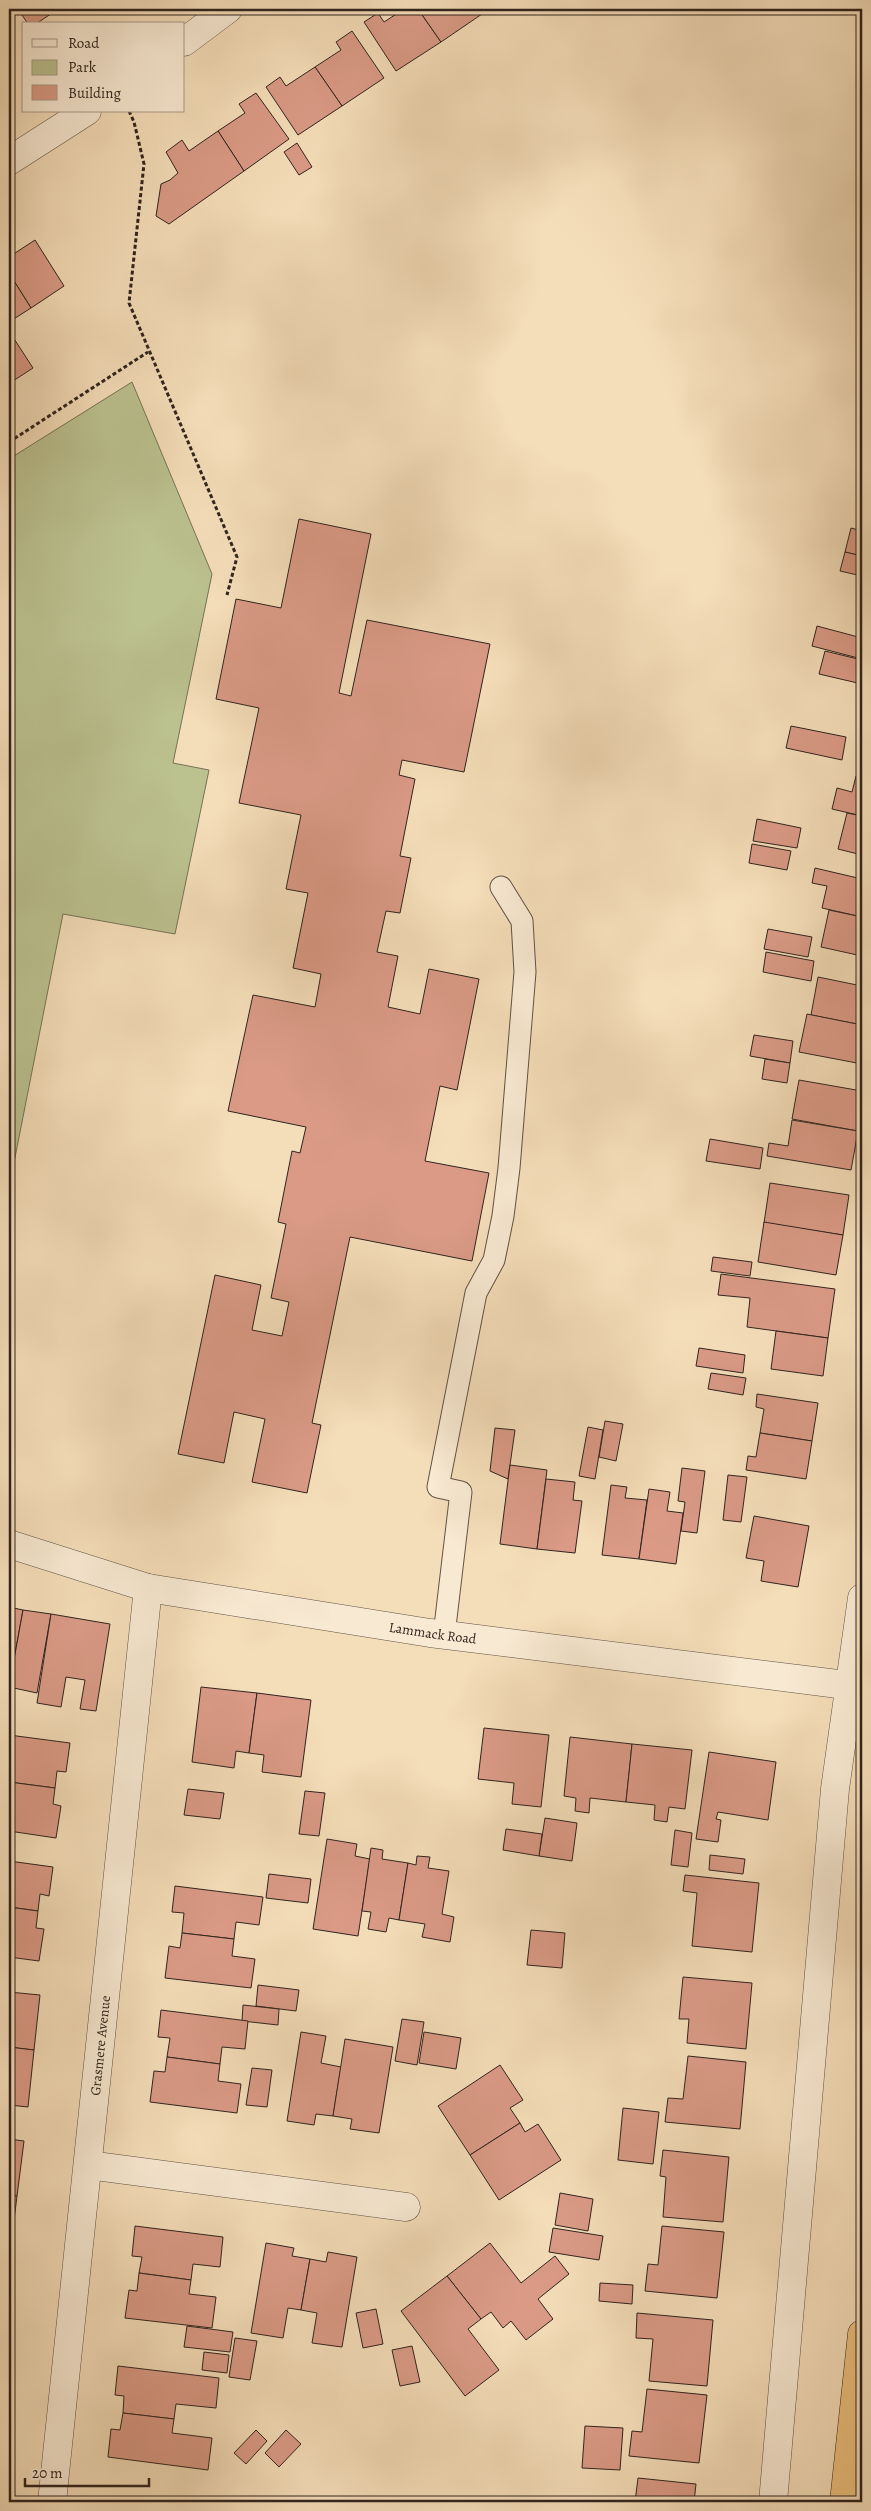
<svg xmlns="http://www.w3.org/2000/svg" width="871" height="2511" font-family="Alegreya,serif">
<rect width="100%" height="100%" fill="#f4ddb9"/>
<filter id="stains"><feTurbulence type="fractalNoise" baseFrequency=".004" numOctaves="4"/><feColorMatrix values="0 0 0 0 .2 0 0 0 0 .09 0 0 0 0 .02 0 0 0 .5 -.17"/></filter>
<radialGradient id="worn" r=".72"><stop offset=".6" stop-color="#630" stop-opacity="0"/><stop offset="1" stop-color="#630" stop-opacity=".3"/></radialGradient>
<path fill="#bbc18f" stroke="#767256" d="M132 382 212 574 173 763 209 770 175 934 63 914 9 1188V459Z"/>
<g fill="#da9a86" stroke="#30241d">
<path d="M18 9H58L36 24H28Z"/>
<path d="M404 9H418L441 42 396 71 364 22 378 13 384 22Z"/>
<path d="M418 9H479L482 14 441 42Z"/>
<path d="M352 31 384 78 342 106 315 67 341 50 336 42Z"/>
<path d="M315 67 342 106 298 135 266 87 280 77 286 86Z"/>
<path d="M256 93 289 139 244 171 218 131 245 113 239 104Z"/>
<path d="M218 131 244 171 169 224 156 216 161 184 170 180 178 173 166 152 182 140 189 151Z"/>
<path d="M297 143 312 167 299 175 284 152Z"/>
<path d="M35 240 64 286 31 308 9 273V257Z"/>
<path d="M9 273 31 308 9 322Z"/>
<path d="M9 331 33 368 13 381 9 375Z"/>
<path d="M299 519 371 534 339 693 351 696 367 620 490 644 464 772 402 760 399 775 415 779 400 856 411 858 400 913 386 911 377 952 398 956 388 1007 420 1014 429 969 479 979 457 1090 440 1086 425 1161 489 1173 472 1261 350 1237 312 1423 321 1425 307 1493 252 1482 265 1419 234 1412 224 1463 178 1454 215 1275 261 1285 252 1330 282 1336 289 1302 271 1298 286 1224 278 1222 292 1151 300 1153 306 1127 228 1111 253 995 315 1007 321 974 293 968 308 893 286 889 301 815 239 803 259 708 216 699 236 599 281 608Z"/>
<path d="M851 528 862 531V556L845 552Z"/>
<path d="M845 552 862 556V576L840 571Z"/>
<path d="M817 626 862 638 858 658 812 646Z"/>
<path d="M825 651 862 660V684L819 674Z"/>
<path d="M791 726 846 737 842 760 786 748Z"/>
<path d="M856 776 862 778V816L832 809 837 788 852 792Z"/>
<path d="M847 813 862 816V855L838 849Z"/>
<path d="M757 819 801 828 797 848 753 841Z"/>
<path d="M752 844 791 851 787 870 749 863Z"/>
<path d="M815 868 862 879V917L822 908 827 886 812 883Z"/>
<path d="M829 910 862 917V956L821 947Z"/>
<path d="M768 929 812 937 808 957 764 949Z"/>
<path d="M766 952 814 961 811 981 763 972Z"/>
<path d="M818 977 862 986V1025L811 1015Z"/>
<path d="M807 1014 862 1025V1064L799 1052Z"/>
<path d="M754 1035 793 1041 790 1063 750 1056Z"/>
<path d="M765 1059 790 1063 787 1083 762 1079Z"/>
<path d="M799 1080 862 1091 858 1131 792 1119Z"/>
<path d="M792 1120 858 1131 851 1170 767 1156 769 1143 788 1146Z"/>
<path d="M710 1139 763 1148 760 1169 706 1161Z"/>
<path d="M770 1183 849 1195 843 1235 764 1223Z"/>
<path d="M764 1222 843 1235 836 1275 758 1262Z"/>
<path d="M713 1257 752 1262 750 1276 711 1271Z"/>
<path d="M721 1274 835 1289 828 1338 747 1327 750 1298 718 1295Z"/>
<path d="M776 1331 828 1338 823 1376 771 1369Z"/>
<path d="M699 1348 745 1355 743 1373 696 1366Z"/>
<path d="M711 1373 746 1378 743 1395 708 1389Z"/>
<path d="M757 1394 818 1403 812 1441 760 1433 764 1409 756 1407Z"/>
<path d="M605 1421 623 1424 616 1461 599 1457Z"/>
<path d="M588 1427 603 1430 595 1479 579 1476Z"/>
<path d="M495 1428 515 1430 508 1479 490 1471Z"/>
<path d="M760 1433 812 1441 806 1479 746 1470 748 1456 756 1457Z"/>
<path d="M510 1465 547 1470 537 1549 500 1544Z"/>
<path d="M682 1468 705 1471 697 1533 681 1531 685 1502 678 1501Z"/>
<path d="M728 1475 747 1477 741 1522 723 1520Z"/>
<path d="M546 1479 575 1482 573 1500 582 1501 575 1553 537 1549Z"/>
<path d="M611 1485 627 1487 625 1498 647 1500 639 1559 602 1555Z"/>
<path d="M649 1489 670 1492 667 1511 683 1513 676 1564 639 1559Z"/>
<path d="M754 1516 809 1526 798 1587 761 1581 764 1561 746 1558Z"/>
<path d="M9 1607 23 1610 9 1687Z"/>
<path d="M23 1610 51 1614 37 1693 9 1687Z"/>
<path d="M51 1614 110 1624 96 1711 80 1709 85 1680 66 1677 61 1707 37 1703Z"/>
<path d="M201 1687 257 1693 249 1753 236 1751 234 1768 192 1762Z"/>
<path d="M257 1693 311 1700 301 1777 262 1772 264 1755 249 1753Z"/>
<path d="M484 1728 549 1735 541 1807 512 1804 514 1783 478 1779Z"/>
<path d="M9 1735 70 1743 66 1772 57 1771 55 1788 9 1782Z"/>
<path d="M570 1737 632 1744 626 1802 590 1798 589 1813 575 1811 576 1798 564 1796Z"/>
<path d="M632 1744 692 1750 685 1809 669 1807 667 1822 654 1820 655 1805 626 1802Z"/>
<path d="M709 1752 776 1762 768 1820 718 1812 716 1819 721 1820 718 1842 696 1839Z"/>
<path d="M9 1782 55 1788 53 1804 61 1806 56 1838 9 1831Z"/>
<path d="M188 1789 224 1793 220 1819 184 1815Z"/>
<path d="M305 1791 325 1793 319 1836 299 1834Z"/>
<path d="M545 1818 577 1823 572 1861 539 1856Z"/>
<path d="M506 1829 542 1834 539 1856 503 1850Z"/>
<path d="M675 1830 692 1833 688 1867 671 1865Z"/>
<path d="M327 1839 357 1844 355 1856 370 1859 358 1936 313 1929Z"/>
<path d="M371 1848 383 1850 382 1859 408 1863 399 1920 389 1918 386 1932 368 1929 371 1912 362 1911Z"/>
<path d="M710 1855 745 1859 743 1874 709 1870Z"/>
<path d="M417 1856 430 1857 428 1868 449 1871 442 1914 454 1917 450 1942 422 1937 425 1924 399 1920 408 1863 416 1865Z"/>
<path d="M9 1861 53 1867 49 1896 40 1894 38 1911 9 1907Z"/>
<path d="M269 1874 311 1879 308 1903 266 1898Z"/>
<path d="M685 1875 759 1883 752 1952 692 1946 697 1893 683 1891Z"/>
<path d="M175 1886 263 1897 259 1925 236 1922 234 1939 182 1933 184 1913 172 1912Z"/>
<path d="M9 1907 38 1911 36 1928 44 1929 39 1961 9 1957Z"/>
<path d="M531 1930 565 1933 562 1968 527 1965Z"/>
<path d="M182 1933 234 1939 232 1956 255 1959 251 1988 165 1978 169 1946 180 1948Z"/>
<path d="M683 1977 752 1983 746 2049 687 2043 689 2019H679Z"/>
<path d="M258 1985 299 1990 296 2011 256 2006Z"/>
<path d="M9 1992 40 1995 34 2050 9 2047Z"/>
<path d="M243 2005 279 2009 278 2025 242 2021Z"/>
<path d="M161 2010 248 2021 245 2049 222 2047 220 2064 167 2057 170 2038 158 2037Z"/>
<path d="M402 2019 424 2022 417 2065 395 2061Z"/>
<path d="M301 2032 326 2036 321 2063 341 2067 333 2116 316 2114 314 2125 287 2121Z"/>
<path d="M424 2032 461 2038 456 2069 419 2063Z"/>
<path d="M345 2039 393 2047 379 2133 350 2129 352 2119 333 2116Z"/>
<path d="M9 2047 34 2050 28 2107 9 2105Z"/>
<path d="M688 2056 746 2062 740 2129 665 2122 668 2098 683 2099Z"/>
<path d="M167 2057 220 2064 218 2081 241 2084 237 2113 150 2102 154 2071 165 2072Z"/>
<path d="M500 2065 523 2100 510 2108 520 2123 470 2155 438 2106Z"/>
<path d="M252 2068 272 2070 267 2107 246 2105Z"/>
<path d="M623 2108 659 2112 653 2164 618 2160Z"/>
<path d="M520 2123 525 2132 538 2124 561 2160 499 2200 470 2155Z"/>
<path d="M9 2139 24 2141 17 2196 9 2195Z"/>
<path d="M663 2150 729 2157 723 2222 663 2217 666 2177 660 2176Z"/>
<path d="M560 2193 593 2199 588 2231 555 2225Z"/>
<path d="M9 2195 17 2196 10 2252H9Z"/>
<path d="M135 2226 223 2237 220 2267 193 2264 191 2280 139 2273 142 2257 132 2256Z"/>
<path d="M662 2226 724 2232 717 2298 645 2291 648 2264 658 2265Z"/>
<path d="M553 2228 603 2236 599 2260 549 2252Z"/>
<path d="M266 2243 294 2248 292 2256 310 2259 301 2310 288 2308 283 2338 251 2333Z"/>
<path d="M490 2243 521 2283 555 2256 569 2274 538 2299 553 2319 526 2340 511 2321 503 2328 491 2312 481 2319 447 2276Z"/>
<path d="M328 2252 357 2257 342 2347 312 2343 317 2313 301 2310 310 2259 326 2262Z"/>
<path d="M139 2273 191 2280 189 2294 216 2297 212 2328 125 2318 129 2290 137 2291Z"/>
<path d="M447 2276 481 2319 468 2329 499 2370 465 2396 401 2311Z"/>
<path d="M600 2283 633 2285 632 2304 599 2301Z"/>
<path d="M376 2309 383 2344 363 2348 356 2313Z"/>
<path d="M637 2313 713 2320 707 2386 649 2381 653 2339 636 2338Z"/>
<path d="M187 2326 233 2332 230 2352 184 2347Z"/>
<path d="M235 2338 257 2341 250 2380 229 2377Z"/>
<path d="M412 2346 420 2382 400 2386 392 2350Z"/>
<path d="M204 2352 229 2355 227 2373 202 2370Z"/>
<path d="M118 2366 219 2378 216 2408 176 2404 174 2419 123 2413 124 2396 115 2395Z"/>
<path d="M647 2389 707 2395 699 2463 629 2456 632 2431 642 2432Z"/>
<path d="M123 2413 174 2419 172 2433 212 2438 208 2470 108 2457 111 2429 120 2430Z"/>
<path d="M585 2426 623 2428 620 2470 582 2468Z"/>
<path d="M256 2430 267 2441 246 2464 234 2453Z"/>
<path d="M286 2430 301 2444 279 2467 265 2453Z"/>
<path d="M638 2478 696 2484 694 2502H635Z"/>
<path d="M261 2497 307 2502H260Z"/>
</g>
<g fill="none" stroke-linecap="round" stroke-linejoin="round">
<defs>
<path id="service" d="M444 1635 461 1492 438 1487 476 1293 494 1260 503 1216 509 1168 525 972 522 921 501 887"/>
<g id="minor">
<path d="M184 42 228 9"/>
<path d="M9 161 87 111"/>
<path id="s1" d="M9 1544 148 1588 430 1633 862 1687"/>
<path d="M88 2165 406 2207"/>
<path id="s2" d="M52 2502 148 1588"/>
<path d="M773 2502 835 1789 862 1598"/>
</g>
<path id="trunk" d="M844 2502 862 2334"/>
</defs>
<use href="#service" stroke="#615244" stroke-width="23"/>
<use href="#minor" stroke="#615244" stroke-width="29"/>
<use href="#trunk" stroke="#30241d" stroke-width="29"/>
<g stroke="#30241d" stroke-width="3" stroke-dasharray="4 2.5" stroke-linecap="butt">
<path d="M129 111 134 122 144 164 129 303 237 557 227 595"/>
<path d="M9 442 148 352"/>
</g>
<use href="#service" stroke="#f8e9d2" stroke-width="21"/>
<use href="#minor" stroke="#f8e9d2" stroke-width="28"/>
<use href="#trunk" stroke="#eabe7c" stroke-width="28"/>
</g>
<g text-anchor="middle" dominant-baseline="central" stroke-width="5" stroke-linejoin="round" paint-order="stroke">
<g font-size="14" fill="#30241d" stroke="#f8e9d2">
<text stroke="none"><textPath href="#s1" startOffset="434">Lammack Road</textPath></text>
<text stroke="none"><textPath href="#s2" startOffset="459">Grasmere Avenue</textPath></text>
</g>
</g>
<rect width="871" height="2511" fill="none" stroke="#f4ddb9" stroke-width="30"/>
<rect x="10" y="10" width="851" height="2491" fill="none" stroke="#30241d" stroke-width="2.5"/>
<rect x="15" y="15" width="841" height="2481" fill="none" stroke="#30241d"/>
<rect x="22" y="22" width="162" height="90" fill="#f8e9d2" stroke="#a89a8a"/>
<rect x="32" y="39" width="25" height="8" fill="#f8e9d2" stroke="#a89a8a"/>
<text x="68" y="48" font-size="15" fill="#30241d">Road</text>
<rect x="32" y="60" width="25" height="15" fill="#bbc18f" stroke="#a89a8a"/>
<text x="68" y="72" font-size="15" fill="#30241d">Park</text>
<rect x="32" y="85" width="25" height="15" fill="#da9a86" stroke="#a89a8a"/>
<text x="68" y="98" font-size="15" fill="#30241d">Building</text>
<path d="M25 2478v8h124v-8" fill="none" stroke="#30241d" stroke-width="2.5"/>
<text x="32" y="2478" font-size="15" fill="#30241d" stroke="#f8e9d2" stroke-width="4" paint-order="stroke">20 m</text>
<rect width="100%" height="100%" filter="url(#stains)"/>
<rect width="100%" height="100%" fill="url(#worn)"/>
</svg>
